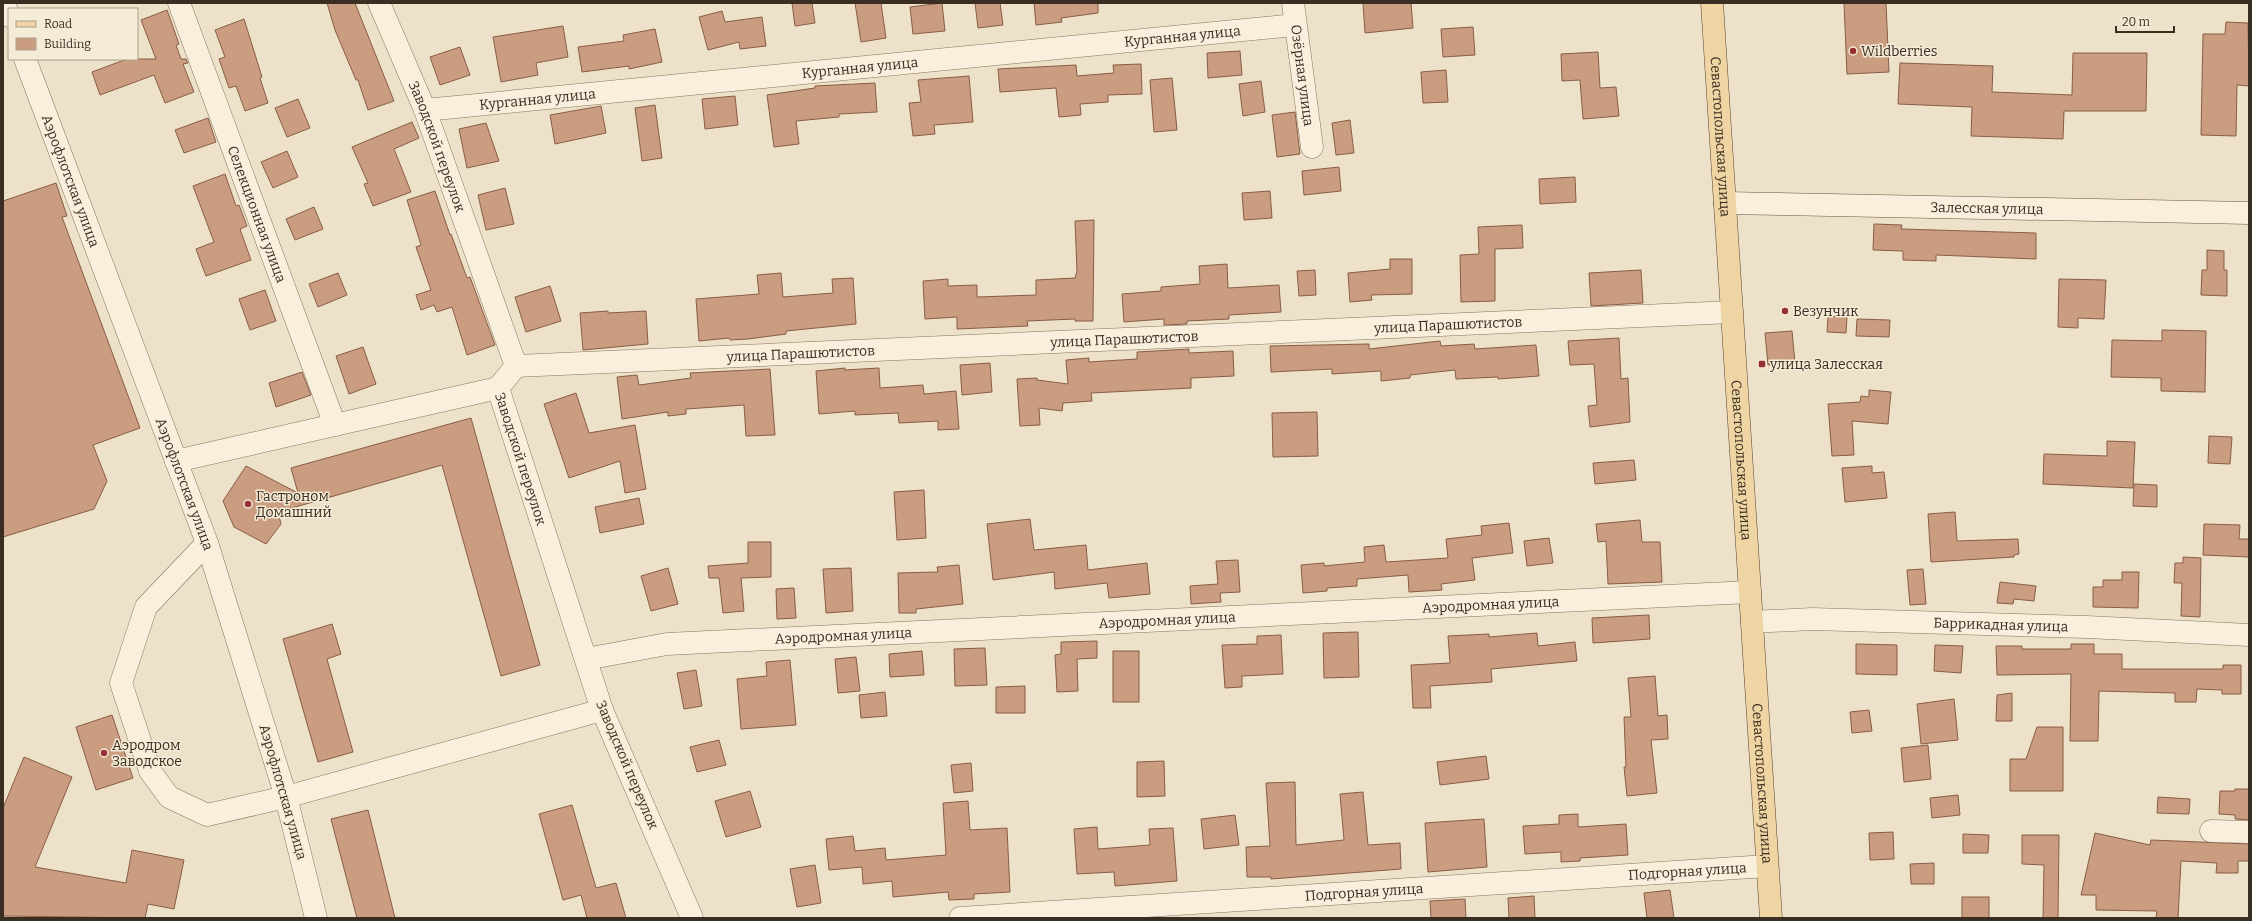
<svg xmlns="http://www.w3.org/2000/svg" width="2252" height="921" font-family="Bitter,serif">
<rect width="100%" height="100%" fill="#ede1c9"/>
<g fill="#ca9d80" stroke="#885d45">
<path d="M327 3H355L394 101 368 110 358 80H356L335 30Z"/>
<path d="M792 3H812L815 23 795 26Z"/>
<path d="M855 3H881L886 38 861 42Z"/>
<path d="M942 3 945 31 913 34 910 7Z"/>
<path d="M975 3H1000L1003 25 978 28Z"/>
<path d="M1034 3H1098V13L1061 18 1062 22 1036 25Z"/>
<path d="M1363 3H1411L1413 28 1365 33Z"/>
<path d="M1844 3H1886L1889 72 1847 74Z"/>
<path d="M167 10 179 44 176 45 181 59H186L188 63 183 64 194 92 165 103 154 75 100 95 92 72 127 59H156L141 20Z"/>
<path d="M722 11 725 22 762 17 766 46 740 49 739 42 708 50 699 17Z"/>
<path d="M244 19 262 77 260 78 268 103 245 111 236 86 229 88 219 59 225 57 215 30Z"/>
<path d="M2226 22 2248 23 2249 86 2237 85 2236 136 2201 135 2203 34H2225Z"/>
<path d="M563 26 568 57 536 63 538 75 501 82 493 37Z"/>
<path d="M1473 27 1475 55 1443 57 1441 29Z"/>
<path d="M655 29 662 62 629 69V66L582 72 578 47 624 41 623 35Z"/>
<path d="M460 47 470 75 440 85 430 57Z"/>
<path d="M1240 51 1242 75 1208 78 1207 53Z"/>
<path d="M1598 52 1600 88 1616 87 1619 116 1583 119 1580 80 1562 81 1561 54Z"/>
<path d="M2073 53H2147L2146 111H2064L2063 139 1971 136 1972 107 1898 104 1900 63 1993 66 1992 92 2072 95Z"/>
<path d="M1141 64 1142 94 1108 95V102L1080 104 1081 115 1059 117 1056 88 1000 92 998 69 1076 65 1077 76 1114 73 1113 65Z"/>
<path d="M1446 70 1448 102 1423 103 1421 72Z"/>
<path d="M969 76 973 122 934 125 935 134 913 136 909 103 921 102 918 80Z"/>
<path d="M1172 78 1177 130 1154 132 1150 80Z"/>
<path d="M1261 81 1265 112 1243 116 1239 84Z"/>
<path d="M875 83 877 112 839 114V117L796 121 799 144 774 147 767 95 815 88V86Z"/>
<path d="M735 96 738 125 705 129 702 99Z"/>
<path d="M298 99 310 128 287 137 275 108Z"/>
<path d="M655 105 662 158 642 161 635 108Z"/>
<path d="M601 106 606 133 555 144 550 115Z"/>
<path d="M1295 112 1300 154 1277 157 1272 115Z"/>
<path d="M208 118 216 142 184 153 175 130Z"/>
<path d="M1350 120 1354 153 1336 155 1332 123Z"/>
<path d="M412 122 419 138 394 149 411 192 373 206 364 184 368 183 352 147Z"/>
<path d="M486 123 499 161 467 168 459 129Z"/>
<path d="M287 151 298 177 273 188 261 162Z"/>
<path d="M1339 167 1341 191 1304 195 1302 171Z"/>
<path d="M225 174 236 206 239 205 247 226 240 229 251 260 206 276 196 249 214 242 193 186Z"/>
<path d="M1575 177 1576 202 1540 204 1539 179Z"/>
<path d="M56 183 67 216 62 217 140 428 93 445 107 481 94 509 3 537V201Z"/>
<path d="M505 188 514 224 486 230 478 195Z"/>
<path d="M435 191 450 235 451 234 467 278 470 277 495 345 467 355 452 307 437 312 434 305 421 310 416 295 431 290 416 247 421 245 407 200Z"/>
<path d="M1270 191 1272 218 1244 220 1242 193Z"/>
<path d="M314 207 323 229 295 240 286 219Z"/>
<path d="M1094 220 1093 321H1075V319L1027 321 1028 326 957 329V317L925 319 923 281 948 279V286L977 285V297L1036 295V280L1075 278 1077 271 1075 221Z"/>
<path d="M1874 224 1902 225 1901 229 2036 233V259L1936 255V261L1903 260V251L1873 250Z"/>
<path d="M1522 225 1523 248 1495 249V301L1461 302 1460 255 1479 254 1478 227Z"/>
<path d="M2207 250 2224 251V270H2227V296L2201 295 2202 270H2207Z"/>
<path d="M1390 259H1412V294L1371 295 1372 300 1350 302 1348 273 1390 269Z"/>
<path d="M1227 264 1228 288 1279 285 1281 312 1229 315V319L1187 321V324L1164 325V319L1124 322 1122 294 1161 291V287L1200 284 1199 266Z"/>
<path d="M1315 270 1316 295 1299 296 1297 271Z"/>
<path d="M1641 270 1643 303 1591 306 1589 273Z"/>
<path d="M338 273 347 295 318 307 309 284Z"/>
<path d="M781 273 783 297 833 293 832 279 853 278 856 324 786 331V334L748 339 730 340 729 338 699 341 696 299 759 294 757 275Z"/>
<path d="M2059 279 2106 280 2104 319 2078 318V328L2058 327Z"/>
<path d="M550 286 561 321 526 332 515 297Z"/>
<path d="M265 290 276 321 250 330 239 299Z"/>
<path d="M608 311V313L646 311 648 344 583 350 580 313Z"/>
<path d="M1828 316 1847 317 1846 333 1827 332Z"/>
<path d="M1857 319 1890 320 1889 337 1856 336Z"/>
<path d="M2162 330 2206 331 2205 392 2161 391V378L2111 377 2112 340 2162 341Z"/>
<path d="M1792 331 1795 363 1768 365 1765 333Z"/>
<path d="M1619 338 1621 379 1628 378 1630 422 1590 427 1588 406 1597 405 1594 364 1570 365 1568 341Z"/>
<path d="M1440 341 1441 346 1474 344 1475 349 1536 345 1539 376 1498 379V377L1456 379 1455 370 1410 375V378L1381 381V371L1332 374V369L1271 372 1270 346 1369 344V349Z"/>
<path d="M363 347 376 384 349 394 336 356Z"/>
<path d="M1189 349V353L1233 351 1234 376 1191 378V388L1091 393 1092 401 1063 403 1062 411 1039 408 1040 425 1020 426 1017 379 1037 378V380L1068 384 1066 360 1089 358V362L1137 359V352Z"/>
<path d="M990 363 992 392 962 395 960 365Z"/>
<path d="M845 368V370L879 368 880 388 923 385 924 394 956 391 959 429 938 430V421L899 423 898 413 855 415V411L819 414 816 371Z"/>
<path d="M770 369 775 435 746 436 744 405 686 409V414L668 416V412L622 419 617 377 637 375 639 385 691 378 690 373Z"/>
<path d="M302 372 311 395 276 407 269 383Z"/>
<path d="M1869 390 1891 392 1888 424 1852 421 1854 455 1832 456 1828 404 1860 402 1861 396 1869 397Z"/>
<path d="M576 393 589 433 635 425 646 489 625 493 620 461 569 478 544 404Z"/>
<path d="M1317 412 1318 456 1273 457 1272 413Z"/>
<path d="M471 418 540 665 501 676 442 465 278 512 281 524 266 544 234 527 223 501 246 466 298 493 291 468Z"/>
<path d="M2209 436 2232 437 2230 464 2208 463Z"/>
<path d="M2107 441 2135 442 2133 488 2043 484 2044 454 2107 456Z"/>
<path d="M1634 460 1636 480 1595 484 1593 463Z"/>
<path d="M1872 466V473L1884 472 1887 498 1845 502 1842 468Z"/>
<path d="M2134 484 2157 485V507L2133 506Z"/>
<path d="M924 490 926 538 897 540 894 492Z"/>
<path d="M639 498 644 524 600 533 595 507Z"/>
<path d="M1955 512 1957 541 2018 539 2019 554 2014 555V557L1931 562 1928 514Z"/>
<path d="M1030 519 1034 550 1086 545 1088 570 1147 563 1150 594 1109 598 1107 583 1055 589 1054 572 993 580 987 524Z"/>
<path d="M1640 520 1642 542H1660L1662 582 1608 584 1606 541 1598 542 1596 524Z"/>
<path d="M1509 523 1513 553 1472 558 1475 580 1441 584 1442 590 1409 592 1408 575 1357 579V586L1327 588V591L1303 593 1301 565 1324 563V566L1365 562 1364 547 1384 545 1386 562 1448 558 1446 539 1482 535 1481 526Z"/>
<path d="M2204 524 2240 525 2239 539H2249V557L2203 555Z"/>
<path d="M1549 538 1553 563 1527 566 1524 541Z"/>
<path d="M748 542H771V577L741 578 744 611 723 613 719 578H709L708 566 748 563Z"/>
<path d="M2183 557 2201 558 2200 617 2181 616 2182 583H2174L2175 563H2183Z"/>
<path d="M1238 560 1240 592 1220 593 1221 602 1191 604 1190 586 1218 584 1216 561Z"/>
<path d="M959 565 963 604 916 609V613H899L898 573 938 572 937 567Z"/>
<path d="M668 568 678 604 651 611 641 576Z"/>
<path d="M851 568 853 611 826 613 823 569Z"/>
<path d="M1923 569 1926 604 1910 605 1907 570Z"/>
<path d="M2122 572H2139L2138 608 2093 607V587H2103V580H2122Z"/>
<path d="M2000 582 2036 586 2034 601 2014 599 2013 604 1997 603Z"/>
<path d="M794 588 796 618 777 619 776 589Z"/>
<path d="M1649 615 1650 639 1593 643 1592 618Z"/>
<path d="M332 624 341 654 327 659 353 752 318 762 283 639Z"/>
<path d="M1358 632 1359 677 1324 678 1323 633Z"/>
<path d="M1537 633 1538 646 1575 642 1577 661 1491 669 1492 682 1430 686 1431 708H1413L1411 665 1450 663 1448 636 1489 634V637Z"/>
<path d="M1281 635 1283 674 1242 676V687L1225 688 1222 645 1257 644V636Z"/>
<path d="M1097 641V658L1077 659 1078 691 1057 692 1055 655 1061 654V642Z"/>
<path d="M1856 644 1897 645V675L1856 674Z"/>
<path d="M2071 644H2094V654H2122V669H2223V665H2241V694H2222V690L2197 689 2196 702H2175V693L2099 691 2098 741H2070L2071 674 1997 675 1996 646H2022V649H2071Z"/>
<path d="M1935 645 1963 646 1961 673 1934 671Z"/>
<path d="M985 648 987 685 955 686 954 649Z"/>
<path d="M922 651 924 675 890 677 889 654Z"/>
<rect x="1113" y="651" width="26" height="51"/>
<path d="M856 657 860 691 838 693 835 659Z"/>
<path d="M790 660 796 725 741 729 737 679 767 676 766 662Z"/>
<path d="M696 670 702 706 684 709 677 673Z"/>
<path d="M1655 676 1658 716 1667 715 1668 739 1651 740 1657 793 1627 796 1624 767H1626L1624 717H1631L1628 678Z"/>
<path d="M1025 686V713H996V687Z"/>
<path d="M885 692 887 716 861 718 859 695Z"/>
<path d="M2012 693V721H1996L1997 695Z"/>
<path d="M1954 699 1958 740 1921 744 1917 704Z"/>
<path d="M1869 710 1872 731 1852 733 1850 712Z"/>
<path d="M112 715 133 778 96 790 76 727Z"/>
<path d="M2037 727H2063V791H2010V759H2026Z"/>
<path d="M719 740 726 765 697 772 690 747Z"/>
<path d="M1928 745 1931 779 1904 782 1901 748Z"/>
<path d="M1486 756 1489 779 1440 785 1437 762Z"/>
<path d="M24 757 72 777 35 867 126 883 132 850 184 860 174 909 148 904 145 918 3 916V808Z"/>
<path d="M1164 761 1165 796 1137 797V762Z"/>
<path d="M971 763 973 791 954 793 951 765Z"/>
<path d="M1295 782 1296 845 1344 840 1340 794 1363 792 1368 845 1400 843 1401 869 1271 879V877H1247L1246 847 1270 846 1266 783Z"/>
<path d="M2235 789H2249V820L2235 819V815L2219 814 2220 791H2235Z"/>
<path d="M750 791 761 827 726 837 715 801Z"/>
<path d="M1958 795 1960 815 1932 818 1930 798Z"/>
<path d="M2158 797 2190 799 2189 814 2157 813Z"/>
<path d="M968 801 970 830 1007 828 1010 892 974 894V899L949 900 948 892 893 897 892 881 863 884 862 867 829 870 826 839 853 836 855 851 885 848 886 860 946 855 943 803Z"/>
<path d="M572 805 596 888 616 883 626 918H587L581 895 563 900 539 814Z"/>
<path d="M368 810 395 918H357L331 819Z"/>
<path d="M1578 814V827L1626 824 1628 855 1580 858V861L1561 862V852L1525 854 1523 826 1559 824V815Z"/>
<path d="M1235 815 1239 845 1204 849 1201 819Z"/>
<path d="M1484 819 1487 867 1428 872 1425 823Z"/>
<path d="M1097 827 1098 849 1150 845 1149 829 1173 828 1177 881 1115 886 1114 872 1077 874 1074 829Z"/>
<path d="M1893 832 1894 859 1870 860 1869 833Z"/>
<path d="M2095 833 2150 845 2151 840 2249 844V861H2238V873H2216L2217 863 2181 861 2178 918H2156L2157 911 2096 910V895H2081Z"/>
<path d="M1963 834 1989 835 1988 853H1963Z"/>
<path d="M2022 835H2059L2058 918H2043L2044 865 2022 864Z"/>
<path d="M1934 863V884H1911L1910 864Z"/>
<path d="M815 865 821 903 797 907 790 869Z"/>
<path d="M1670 890 1674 918H1647L1644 893Z"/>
<path d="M1534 896 1535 918H1509L1508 898Z"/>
<rect x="1962" y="897" width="27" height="21"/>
<path d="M1465 899 1466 918H1431L1430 901Z"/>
</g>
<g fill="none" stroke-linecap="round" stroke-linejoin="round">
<defs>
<g id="minor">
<path id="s1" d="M179 3 335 425"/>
<path id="s2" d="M379 3 425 110 516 366 498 388 602 710"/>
<path id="s3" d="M1293 3 1312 147"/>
<path id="s4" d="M425 110 1295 25"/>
<path id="s5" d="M516 366 1732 312"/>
<path d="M176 461 498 388"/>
<path d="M207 543 146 607 121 683 150 771 169 797 207 815 286 797 316 918"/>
<path id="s6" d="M586 659 667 644 1750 592"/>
<path d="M2211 831 2249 832"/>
<path id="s7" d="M960 918 1767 866"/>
</g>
<g id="tertiary">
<path d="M4 3 9 16"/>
<path id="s8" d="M25 59 207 543 286 797 602 710 692 918"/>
<path id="s9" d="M1752 622 1812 619 2087 627 2249 635"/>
</g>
<g id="secondary">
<path id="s10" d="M1725 203 2249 213"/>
</g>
<g id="primary">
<path id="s11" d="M1712 3 1771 918"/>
</g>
</defs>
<use href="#minor" stroke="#89745e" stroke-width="23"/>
<use href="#tertiary" stroke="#89745e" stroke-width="23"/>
<use href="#secondary" stroke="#6b5541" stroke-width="23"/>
<use href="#primary" stroke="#584232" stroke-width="23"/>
<use href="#minor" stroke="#f8efdc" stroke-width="22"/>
<use href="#tertiary" stroke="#f8efdc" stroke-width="22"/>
<use href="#secondary" stroke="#f8efdc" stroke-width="22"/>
<use href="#primary" stroke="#eed5a3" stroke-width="22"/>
</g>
<g fill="#963034" stroke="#f5ecd8" stroke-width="1.5">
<circle cx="1853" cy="51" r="4"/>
<circle cx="1785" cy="311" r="4"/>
<rect x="1758" y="360" width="8" height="8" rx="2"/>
<circle cx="248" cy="504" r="4"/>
<circle cx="104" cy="753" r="4"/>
</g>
<g text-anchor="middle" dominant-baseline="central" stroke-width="3" stroke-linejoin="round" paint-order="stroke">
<g font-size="14" fill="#3a2d21" stroke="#f5ecd8">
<text stroke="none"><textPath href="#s4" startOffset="761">Курганная улица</textPath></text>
<text stroke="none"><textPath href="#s4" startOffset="437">Курганная улица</textPath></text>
<text stroke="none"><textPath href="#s3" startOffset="73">Озёрная улица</textPath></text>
<text stroke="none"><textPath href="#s4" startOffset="113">Курганная улица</textPath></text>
<text stroke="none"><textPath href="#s11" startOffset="134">Севастопольская улица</textPath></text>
<text stroke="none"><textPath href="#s2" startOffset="155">Заводской переулок</textPath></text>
<text stroke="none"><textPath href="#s8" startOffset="130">Аэрофлотская улица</textPath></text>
<text stroke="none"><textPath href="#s10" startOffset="262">Залесская улица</textPath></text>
<text stroke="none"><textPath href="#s1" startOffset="225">Селекционная улица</textPath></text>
<text stroke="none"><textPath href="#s5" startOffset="933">улица Парашютистов</textPath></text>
<text stroke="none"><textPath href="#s5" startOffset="609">улица Парашютистов</textPath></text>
<text stroke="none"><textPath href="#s5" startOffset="285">улица Парашютистов</textPath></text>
<text stroke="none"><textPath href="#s2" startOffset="491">Заводской переулок</textPath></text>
<text stroke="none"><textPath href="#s11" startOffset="458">Севастопольская улица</textPath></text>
<text stroke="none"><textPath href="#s8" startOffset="454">Аэрофлотская улица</textPath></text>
<text stroke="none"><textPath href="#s6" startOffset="907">Аэродромная улица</textPath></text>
<text stroke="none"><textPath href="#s6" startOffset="583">Аэродромная улица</textPath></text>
<text stroke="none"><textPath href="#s9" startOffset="249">Баррикадная улица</textPath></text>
<text stroke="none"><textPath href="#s6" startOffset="259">Аэродромная улица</textPath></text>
<text transform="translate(627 765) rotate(67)">Заводской переулок</text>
<text stroke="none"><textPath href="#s11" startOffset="782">Севастопольская улица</textPath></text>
<text transform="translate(283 792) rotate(74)">Аэрофлотская улица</text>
<text stroke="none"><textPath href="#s7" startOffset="729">Подгорная улица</textPath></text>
<text stroke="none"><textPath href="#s7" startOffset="405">Подгорная улица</textPath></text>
</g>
<g font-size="14" fill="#3a2d21" stroke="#f5ecd8" text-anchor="start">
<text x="1861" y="51">Wildberries</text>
<text x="1793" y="311">Везунчик</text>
<text x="1770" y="364">улица Залесская</text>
<text x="256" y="496">Гастроном<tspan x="256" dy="16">Домашний</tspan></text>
<text x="112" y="745">Аэродром<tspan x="112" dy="16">Заводское</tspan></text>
</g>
</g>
<rect width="2252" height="921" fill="none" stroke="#3a2d21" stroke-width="8"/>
<rect x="8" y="8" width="130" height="52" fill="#f5ecd8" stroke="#aaa08f"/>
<rect x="16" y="21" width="20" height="6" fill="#eed5a3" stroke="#aaa08f"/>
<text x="44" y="28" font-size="12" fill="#3a2d21">Road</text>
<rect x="16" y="38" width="20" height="12" fill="#ca9d80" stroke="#aaa08f"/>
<text x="44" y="48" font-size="12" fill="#3a2d21">Building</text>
<path d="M2116 26v6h58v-6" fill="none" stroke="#3a2d21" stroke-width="2"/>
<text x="2122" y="26" font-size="12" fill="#3a2d21" stroke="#f5ecd8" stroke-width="3" paint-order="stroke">20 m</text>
</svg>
